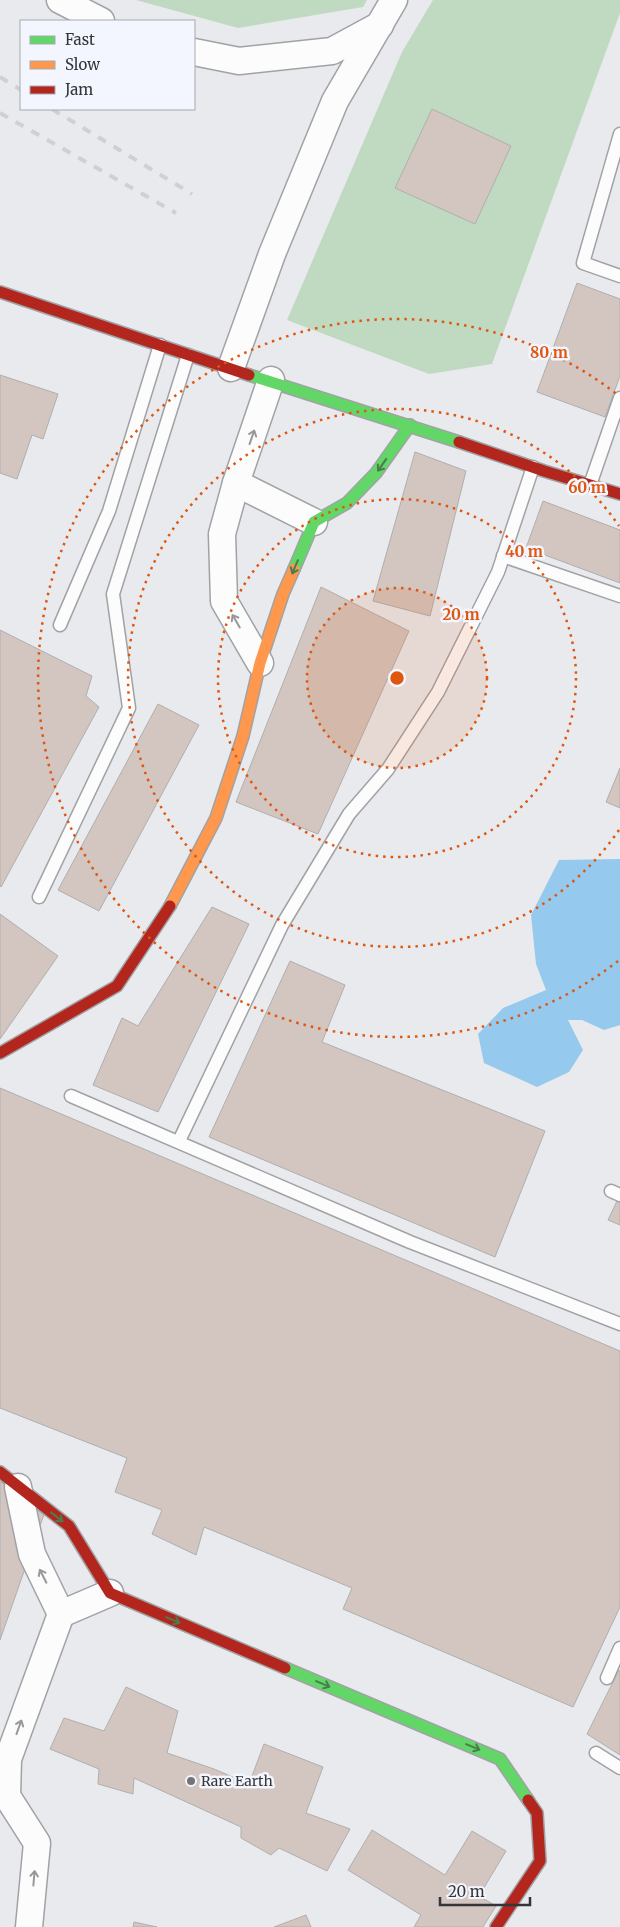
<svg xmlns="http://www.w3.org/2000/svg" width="620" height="1927" font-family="Merriweather,serif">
<rect width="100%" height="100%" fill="#e8eaed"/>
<g fill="#bfdac1">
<path d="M136 0H367L363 7 238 28Z"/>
<path d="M433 0H620V13L492 364 429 374 287 320 402 52Z"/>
</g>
<path fill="#95caee" d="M620 859V1025L604 1030 582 1020H568L583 1050 569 1072 537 1087 484 1063 478 1034 503 1008 546 990 536 964 531 915 559 860Z"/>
<g fill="#d3c5c0" stroke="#afafaf">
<path d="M432 109 511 146 475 224 395 188Z"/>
<path d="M577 283 620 299V376L605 417 537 392Z"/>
<path d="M0 375 58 394 43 439 32 435 17 479 0 473Z"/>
<path d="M415 452 466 471 430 616 373 601Z"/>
<path d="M543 501 620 530V583L526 548Z"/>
<path d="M321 587 409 631 318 834 236 802Z"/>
<path d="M0 630 92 676 86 696 99 707 1 887 0 886Z"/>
<path d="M158 704 199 725 99 911 58 890Z"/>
<path d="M620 768V808L606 802Z"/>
<path d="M212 907 249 924 158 1112 93 1085 122 1018 138 1026Z"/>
<path d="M0 914 58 956 0 1039Z"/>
<path d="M290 961 345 985 322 1042 545 1131 495 1257 209 1137Z"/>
<path d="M0 1088 620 1351V1607L573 1707 343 1609 352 1588 204 1527 196 1555 152 1534 162 1510 115 1492 127 1458 0 1408Z"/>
<path d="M617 1201 620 1202V1225L608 1220Z"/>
<path d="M0 1482 48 1503 0 1640Z"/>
<path d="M619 1670 620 1671V1755L587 1734Z"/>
<path d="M126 1687 178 1711 167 1753 214 1769 249 1784 264 1744 323 1767 306 1813 350 1829 327 1871 279 1848 271 1855 241 1838V1827L134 1778 133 1794 98 1784 99 1769 50 1749 64 1718 104 1731Z"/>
<path d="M372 1830 445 1875 472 1831 506 1851 479 1896 496 1906 483 1927H414L421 1915 348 1870Z"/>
<path d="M306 1915 311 1927H274Z"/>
<path d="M134 1922 157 1927H133Z"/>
</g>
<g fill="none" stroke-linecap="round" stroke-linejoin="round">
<defs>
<g id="lane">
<path d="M620 134 583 263 620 276"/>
<path d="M590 485 620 398"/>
<path d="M503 556 620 596"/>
<path d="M60 625 109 511 160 345"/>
<path d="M39 897 129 708 113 594 188 355"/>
<path d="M71 1096 410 1242 620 1324"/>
<path d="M179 1141 282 925 349 814 388 769 438 692 498 572 533 467"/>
<path d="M611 1191 620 1195"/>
<path d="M607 1678 620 1648"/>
<path d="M596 1753 620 1768"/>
</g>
<g id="street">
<path d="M60 0 101 21"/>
<path d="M194 52 239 61 332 51 380 25"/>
<path d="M231 368 272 254 335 101 394 0"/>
<path d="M236 483 314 522"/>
<path d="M260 663 224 601 222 534 236 483 271 380"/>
<path d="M18 1487 32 1554 61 1614 8 1759 7 1796 37 1843 29 1927"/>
<path d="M61 1614 110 1593"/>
</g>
<g id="fast">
<path d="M249 375 459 442"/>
<path d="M294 569 314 522 347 503 376 473 410 425"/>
<path d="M285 1668 500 1759 528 1800"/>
</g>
<path id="slow" d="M170 906 216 818 243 736 260 663 283 594 294 569"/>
<g id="jam">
<path d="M0 292 249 375"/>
<path d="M459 442 544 471 620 494"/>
<path d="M0 1053 117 986 170 906"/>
<path d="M0 1472 69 1526 110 1593 285 1668"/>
<path d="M496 1927 540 1861 537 1813 528 1800"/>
</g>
</defs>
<use href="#lane" stroke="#a1a2a5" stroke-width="15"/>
<use href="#street" stroke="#a1a2a5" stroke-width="29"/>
<use href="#fast" stroke="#a1a2a5" stroke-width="14"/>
<use href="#slow" stroke="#a1a2a5" stroke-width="14"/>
<use href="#jam" stroke="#a1a2a5" stroke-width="14"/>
<use href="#lane" stroke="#fcfcfc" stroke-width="12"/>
<use href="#street" stroke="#fcfcfc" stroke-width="26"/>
<use href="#fast" stroke="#63d668" stroke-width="11"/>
<use href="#slow" stroke="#ff974d" stroke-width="11"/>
<use href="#jam" stroke="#b3261e" stroke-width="11"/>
<g stroke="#d0d0d1" stroke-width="4" stroke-dasharray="9 9" stroke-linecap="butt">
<path d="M0 77 21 90"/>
<path d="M52 109 192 194"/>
<path d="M0 113 176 213"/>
</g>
</g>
<defs><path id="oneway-shaft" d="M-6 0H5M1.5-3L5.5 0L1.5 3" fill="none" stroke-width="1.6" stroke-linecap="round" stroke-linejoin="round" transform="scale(1.25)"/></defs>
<g stroke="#98989a">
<use href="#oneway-shaft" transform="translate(252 437) rotate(-71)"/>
<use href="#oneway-shaft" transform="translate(236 621) rotate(-120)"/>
<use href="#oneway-shaft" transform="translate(43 1576) rotate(-117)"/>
<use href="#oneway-shaft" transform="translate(19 1727) rotate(-70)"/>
<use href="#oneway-shaft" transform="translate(34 1878) rotate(-85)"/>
</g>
<g stroke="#497d4e">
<use href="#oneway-shaft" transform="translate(382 465) rotate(125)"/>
<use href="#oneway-shaft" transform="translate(295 567) rotate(113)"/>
<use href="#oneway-shaft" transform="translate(57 1517) rotate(38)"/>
<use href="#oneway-shaft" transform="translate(173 1620) rotate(23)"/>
<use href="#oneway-shaft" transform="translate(323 1684) rotate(23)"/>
<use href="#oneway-shaft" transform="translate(473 1747) rotate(23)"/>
</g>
<circle cx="397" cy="678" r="90" fill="#df570e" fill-opacity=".12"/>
<g fill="none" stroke="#df570e" stroke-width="2.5" stroke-dasharray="2.5 5">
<circle cx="397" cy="678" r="90"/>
<circle cx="397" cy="678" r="179"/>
<path d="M619 830A269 269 0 1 1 619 526"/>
<path d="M618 961A359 359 0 1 1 618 395"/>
</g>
<circle fill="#737477" stroke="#f3f6fe" stroke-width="2" cx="191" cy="1781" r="5"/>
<g text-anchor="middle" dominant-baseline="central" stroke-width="5" stroke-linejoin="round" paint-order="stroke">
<g font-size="14" fill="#343538" stroke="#f3f6fe" text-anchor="start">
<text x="201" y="1781">Rare Earth</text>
</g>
</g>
<circle cx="397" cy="678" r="8" fill="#df570e" stroke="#f3f6fe" stroke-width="2.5"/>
<g font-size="15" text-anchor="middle" font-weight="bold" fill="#df570e" stroke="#f3f6fe" stroke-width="5" stroke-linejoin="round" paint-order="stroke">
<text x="549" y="358">80 m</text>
<text x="587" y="493">60 m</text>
<text x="524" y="557">40 m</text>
<text x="461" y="620">20 m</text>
</g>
<rect x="20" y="20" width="175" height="90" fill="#f3f6fe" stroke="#a7a9af"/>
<rect x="30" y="36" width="25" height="8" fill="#63d668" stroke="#a7a9af"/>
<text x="65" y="45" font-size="15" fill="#343538">Fast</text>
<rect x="30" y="61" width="25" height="8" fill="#ff974d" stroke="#a7a9af"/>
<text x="65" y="70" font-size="15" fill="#343538">Slow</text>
<rect x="30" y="86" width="25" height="8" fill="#b3261e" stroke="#a7a9af"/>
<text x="65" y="95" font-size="15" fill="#343538">Jam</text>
<path d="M440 1897v8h90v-8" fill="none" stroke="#343538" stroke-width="2.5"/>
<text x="448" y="1897" font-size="15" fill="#343538" stroke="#f3f6fe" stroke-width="4" paint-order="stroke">20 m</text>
</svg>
